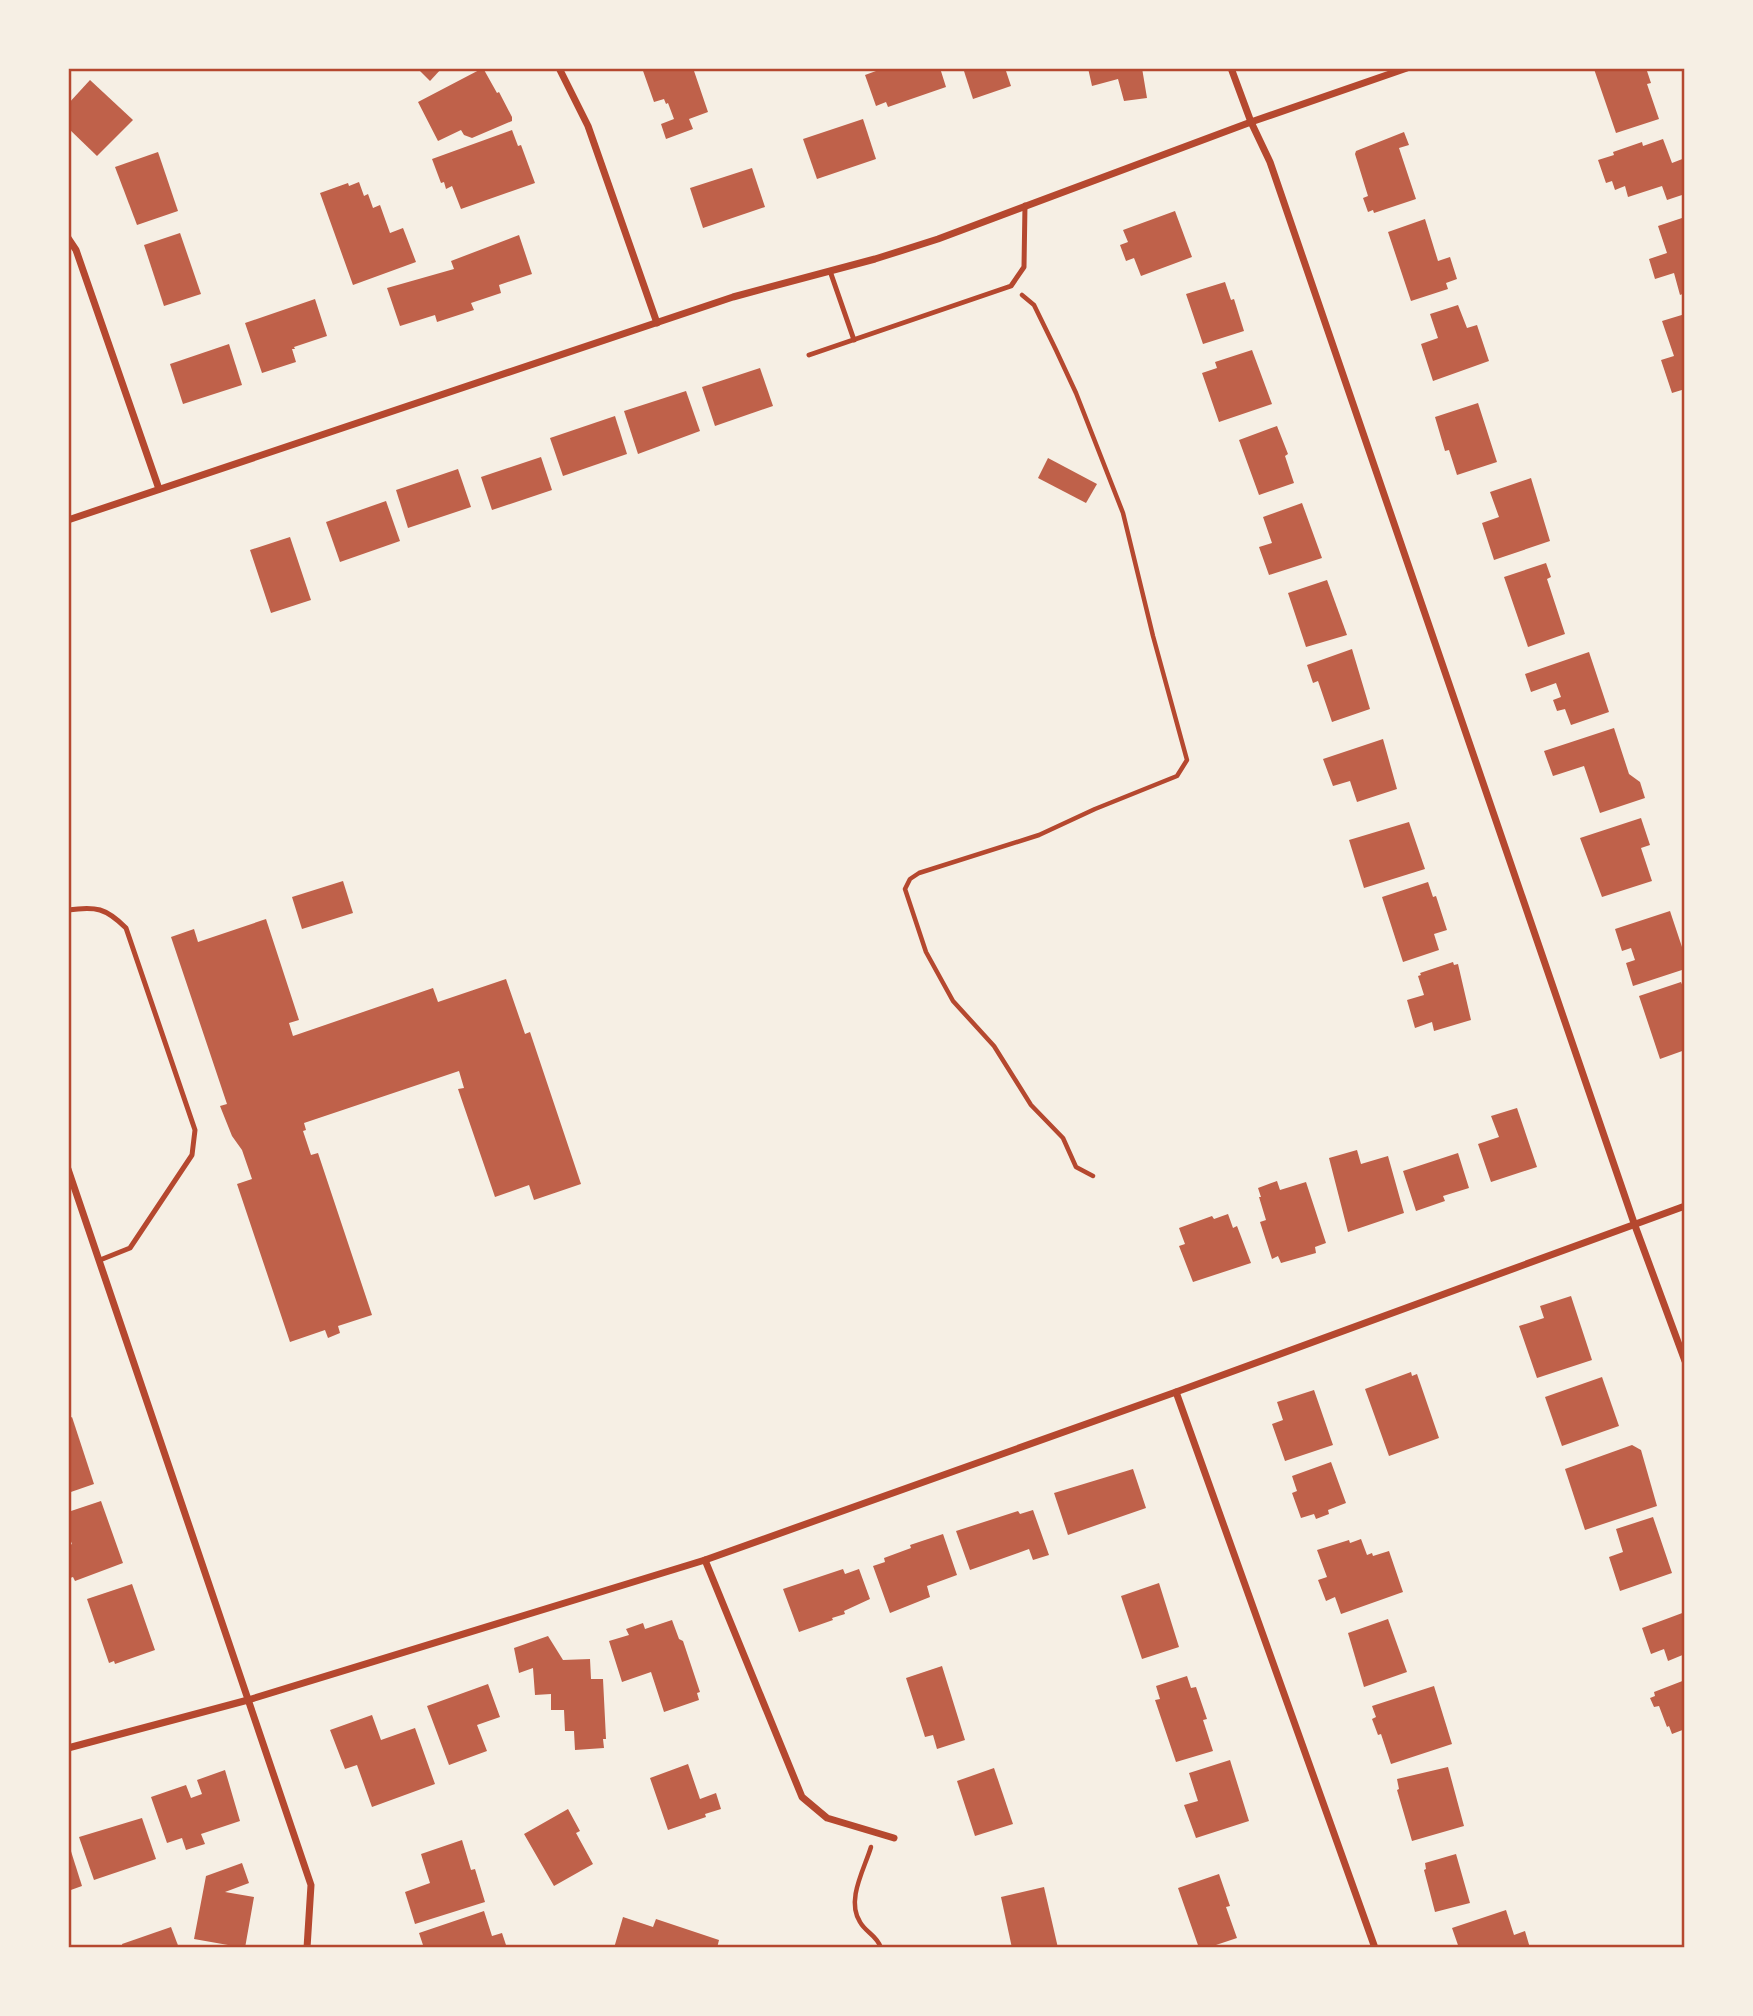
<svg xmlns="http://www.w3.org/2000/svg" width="1753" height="2016" font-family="'IBM Plex Sans',sans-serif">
<rect width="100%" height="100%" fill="#f6efe4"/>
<g fill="#bf614a">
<path d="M417 68H442L430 81Z"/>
<path d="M483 68 497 93 499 92 512 117V121L472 138 464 135 461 130 438 141 418 102Z"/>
<path d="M642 68H693L708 112 689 119 693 129 666 139 661 124 674 119 668 103 666 104 664 99 654 102Z"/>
<path d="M875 68H940L946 87 888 107 886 102 876 106 865 75 876 71Z"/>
<path d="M963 68H1005L1011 86 973 99Z"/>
<path d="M1088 68H1142L1147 98 1124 101 1118 79 1092 86Z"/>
<path d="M1598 68H1646L1651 83 1647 84 1659 119 1616 133 1594 69Z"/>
<path d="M90 80 133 120 97 156 68 128V104Z"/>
<path d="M863 119 876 159 817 179 803 139Z"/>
<path d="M512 130 518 146 521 145 535 183 461 209 452 186 446 189 444 182 441 183 432 159Z"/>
<path d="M1404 132 1409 145 1399 148 1416 199 1374 213 1373 210 1368 212 1363 198 1368 196 1355 154 1356 151Z"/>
<path d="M1663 139 1672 163 1685 158V194L1667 200 1662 186 1628 197 1625 186 1615 190 1612 181 1606 183 1598 160 1614 155 1613 152 1642 142 1643 146Z"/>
<path d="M158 152 178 211 137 225 115 167Z"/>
<path d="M752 168 765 207 703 228 690 188Z"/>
<path d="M359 182 364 196 368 194 373 208 380 205 390 233 403 228 416 262 353 285 320 193 348 183 349 186Z"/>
<path d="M1175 211 1192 257 1141 276 1134 258 1126 261 1120 245 1128 242 1123 230Z"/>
<path d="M1685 217V293L1680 295 1674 273 1655 279 1649 259 1667 253 1658 226Z"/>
<path d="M1425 219 1438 261 1450 257 1457 279 1446 283 1448 289 1411 301 1388 232Z"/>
<path d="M180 233 201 294 164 306 144 245Z"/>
<path d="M519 235 532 274 499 285 501 293 471 303 474 310 437 322 435 315 400 326 387 288 454 269 451 261Z"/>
<path d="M1225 282 1231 300 1234 299 1244 331 1203 344 1186 294Z"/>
<path d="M315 299 327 336 294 347 295 349H292L296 362 262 373 245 323Z"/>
<path d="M1458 305 1467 328 1477 325 1489 361 1433 381 1421 344 1438 338 1430 314Z"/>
<path d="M1685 314V389L1672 393 1661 360 1674 356 1662 321Z"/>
<path d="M229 344 242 385 183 404 170 364Z"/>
<path d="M1252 350 1272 404 1219 422 1202 373 1217 368 1215 362Z"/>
<path d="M760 368 773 406 715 426 702 387Z"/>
<path d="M686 391 700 431 638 454 624 411Z"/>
<path d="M1478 403 1497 462 1457 475 1449 450 1445 451 1435 417Z"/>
<path d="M615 416 627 454 563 476 550 438Z"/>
<path d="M1277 426 1288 454 1285 456 1294 483 1259 495 1239 440Z"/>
<path d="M541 457 552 490 492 510 481 477Z"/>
<path d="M1048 458 1097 484 1086 503 1038 478Z"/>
<path d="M458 469 471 507 408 528 396 490Z"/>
<path d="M1531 478 1550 541 1494 560 1482 523 1499 517 1490 492Z"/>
<path d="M386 501 400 541 340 562 326 522Z"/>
<path d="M1302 503 1322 558 1269 575 1259 547 1272 543 1263 517Z"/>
<path d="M290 537 311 600 271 613 250 550Z"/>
<path d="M1546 563 1551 577 1547 579 1565 634 1528 647 1504 577Z"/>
<path d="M1327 580 1347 635 1306 647 1288 593Z"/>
<path d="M1352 649 1370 709 1332 722 1318 681 1313 683 1307 665Z"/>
<path d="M1589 652 1609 712 1571 725 1565 709 1557 711 1553 700 1561 697 1556 683 1531 692 1525 674Z"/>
<path d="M1614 728 1629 774 1640 782 1645 798 1600 813 1584 766 1553 776 1544 751Z"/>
<path d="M1383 739 1397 789 1357 802 1350 781 1333 786 1323 759Z"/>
<path d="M1641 818 1650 845 1641 848 1652 881 1602 897 1580 838Z"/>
<path d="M1409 822 1425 869 1364 888 1349 840Z"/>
<path d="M343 881 353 913 302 929 292 897Z"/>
<path d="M1428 882 1433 897 1436 896 1447 930 1434 934 1439 950 1403 962 1382 897Z"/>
<path d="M1670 911 1685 956V969L1633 986 1626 963 1635 960 1631 948 1622 951 1615 929Z"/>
<path d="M266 919 299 1020 289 1023 293 1036 433 988 438 1002 506 979 525 1034 530 1032 581 1184 534 1200 529 1185 495 1197 458 1089 464 1088 459 1071 304 1123 306 1130 303 1131 311 1155 318 1153 372 1315 338 1326 340 1333 328 1338 325 1330 290 1342 237 1184 252 1179 242 1150 232 1136 220 1106 227 1104 171 937 194 929 198 942Z"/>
<path d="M1453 962 1454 965 1458 964 1471 1020 1434 1031 1432 1022 1415 1028 1407 1000 1424 995 1418 976 1421 975 1420 973Z"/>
<path d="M1681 982 1685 992V1050L1660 1059 1639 996Z"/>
<path d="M1517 1108 1537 1167 1491 1182 1478 1144 1499 1137 1491 1116Z"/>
<path d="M1357 1150 1361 1164 1388 1156 1404 1213 1348 1232 1329 1158Z"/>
<path d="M1458 1153 1469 1188 1443 1196 1445 1201 1416 1211 1403 1171Z"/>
<path d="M1277 1181 1280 1190 1306 1182 1326 1243 1315 1247 1316 1253 1281 1263 1278 1256 1272 1259 1260 1222 1266 1220 1259 1197H1261L1258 1188Z"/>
<path d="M1228 1214 1233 1228 1237 1226 1251 1263 1193 1282 1179 1246 1185 1244 1179 1228 1212 1216 1214 1219Z"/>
<path d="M1571 1296 1592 1360 1537 1378 1519 1326 1544 1318 1540 1306Z"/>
<path d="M1411 1372 1412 1376 1417 1374 1439 1438 1389 1456 1365 1389Z"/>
<path d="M1602 1377 1619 1426 1562 1446 1545 1397Z"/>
<path d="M1314 1390 1333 1445 1285 1461 1272 1424 1283 1420 1277 1402Z"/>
<path d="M72 1417 94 1484 68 1493V1419Z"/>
<path d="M1632 1445 1641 1450 1657 1506 1585 1530 1565 1469Z"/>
<path d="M1331 1462 1346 1503 1328 1510 1329 1514 1316 1519 1314 1514 1301 1518 1292 1493 1297 1491 1292 1476Z"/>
<path d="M1133 1469 1146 1508 1068 1535 1054 1493Z"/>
<path d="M101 1501 123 1563 75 1581 73 1577 70 1578 68 1574V1546L72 1544 68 1534V1512Z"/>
<path d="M1033 1510 1049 1555 1033 1560 1029 1549 970 1570 956 1531 1018 1511 1020 1514Z"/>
<path d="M1653 1517 1672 1573 1620 1591 1609 1557 1623 1552 1616 1529Z"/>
<path d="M943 1534 957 1575 927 1586 930 1597 890 1613 873 1566 885 1562 884 1558 911 1548 910 1545Z"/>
<path d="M1361 1539 1367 1555 1372 1553 1373 1556 1389 1551 1403 1592 1341 1614 1335 1597 1326 1601 1318 1580 1327 1577 1317 1550 1349 1540 1350 1543Z"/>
<path d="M843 1569 845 1574 859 1569 870 1599 844 1611 845 1614 832 1618 833 1620 799 1632 783 1589Z"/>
<path d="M1159 1583 1179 1647 1142 1659 1121 1596Z"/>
<path d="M132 1584 155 1650 115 1664 114 1661 109 1663 87 1599Z"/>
<path d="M1685 1612V1654L1668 1661 1664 1649 1651 1654 1642 1628Z"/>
<path d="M1388 1619 1407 1672 1364 1687 1348 1633Z"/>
<path d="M672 1620 679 1639 683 1641 700 1692 697 1693 699 1700 664 1712 651 1672 622 1682 609 1641 629 1635 626 1629 643 1623 645 1629Z"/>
<path d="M548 1636 563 1660 590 1659 591 1679H603L606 1739H603L604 1748 575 1750 574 1731H565L564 1710H551V1694L535 1695 533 1668 519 1673 514 1648Z"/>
<path d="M942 1666 965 1740 937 1749 933 1735 925 1737 906 1678Z"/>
<path d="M1187 1676 1191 1688 1196 1687 1207 1719 1203 1720 1213 1751 1176 1762 1155 1700 1160 1699 1156 1686Z"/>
<path d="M1685 1680V1729L1672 1734 1669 1726 1667 1727 1659 1706 1654 1707 1650 1698 1655 1696 1654 1692Z"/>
<path d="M488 1684 500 1717 477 1725 487 1751 449 1765 427 1706Z"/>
<path d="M1434 1686 1452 1744 1391 1764 1381 1734 1378 1735 1372 1719 1376 1717 1372 1706Z"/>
<path d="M372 1715 381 1740 415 1728 435 1784 372 1807 357 1765 345 1769 330 1730Z"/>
<path d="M1230 1760 1249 1821 1196 1838 1184 1805 1198 1801 1189 1773Z"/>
<path d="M688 1764 700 1799 716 1793 721 1809 705 1814 706 1817 668 1830 650 1778Z"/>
<path d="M1448 1767 1464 1826 1412 1841 1397 1790 1399 1789 1397 1779Z"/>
<path d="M994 1768 1013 1824 975 1836 957 1781Z"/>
<path d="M225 1770 240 1821 201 1834 205 1844 186 1850 182 1838 167 1843 151 1797 186 1785 191 1798 202 1794 197 1780Z"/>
<path d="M568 1809 580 1831 576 1833 593 1864 554 1886 524 1834Z"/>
<path d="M142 1818 156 1859 94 1880 79 1837Z"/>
<path d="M462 1840 471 1870 475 1869 485 1902 415 1924 405 1892 430 1883 421 1854Z"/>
<path d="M69 1845 82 1886 68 1891V1846Z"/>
<path d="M1456 1854 1470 1903 1435 1912 1424 1870 1426 1869 1425 1863Z"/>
<path d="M242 1863 249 1883 225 1892 254 1897 245 1948 194 1939 206 1876Z"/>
<path d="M1219 1874 1230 1906 1226 1907 1237 1938 1207 1948H1199L1178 1888Z"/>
<path d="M1044 1887 1058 1948H1012L1001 1897Z"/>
<path d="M1506 1910 1514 1935 1525 1931 1530 1948H1459L1452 1928Z"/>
<path d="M484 1911 492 1936 502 1933 507 1948H424L419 1933Z"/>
<path d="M623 1917 653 1927 656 1919 719 1940 717 1948H614Z"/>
<path d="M171 1927 179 1948H123L122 1944Z"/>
</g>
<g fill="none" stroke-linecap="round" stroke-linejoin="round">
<g stroke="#b5482f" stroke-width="4.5">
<path d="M1022 295 1034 305 1056 350 1076 393 1123 513 1153 636 1187 760 1177 776 1095 809 1039 835 919 873 910 879 905 889 926 952 953 1001 994 1046 1031 1105 1063 1138 1076 1167 1093 1176"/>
<path d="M871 1847C864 1870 846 1900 860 1922 866 1933 877 1935 881 1948"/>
</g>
<g stroke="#b5482f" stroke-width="5">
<path d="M830 271 854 340"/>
<path d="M809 355 1011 286 1024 267 1025 205"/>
<path d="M68 910C96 906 106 908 126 928L195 1130 192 1155 130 1248 100 1260"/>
</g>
<g stroke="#b5482f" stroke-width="7">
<path d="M559 68 588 126 657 323"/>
<path d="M1231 68 1251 122 1270 162 1634 1223 1685 1361"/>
<path d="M68 238 76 250 159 489"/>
<path d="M68 520 733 297 875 259 938 239 1251 122 1407 68"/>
<path d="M68 1169 311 1885 307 1948"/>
<path d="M1176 1392 1375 1948"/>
<path d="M705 1560 802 1797 827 1818 894 1838"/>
<path d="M68 1748 248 1700 705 1560 1176 1392 1685 1206"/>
</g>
</g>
<rect width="1753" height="2016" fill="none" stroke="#f6efe4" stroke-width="140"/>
<rect x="70" y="70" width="1613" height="1876" fill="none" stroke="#b5482f" stroke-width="2.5"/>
</svg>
